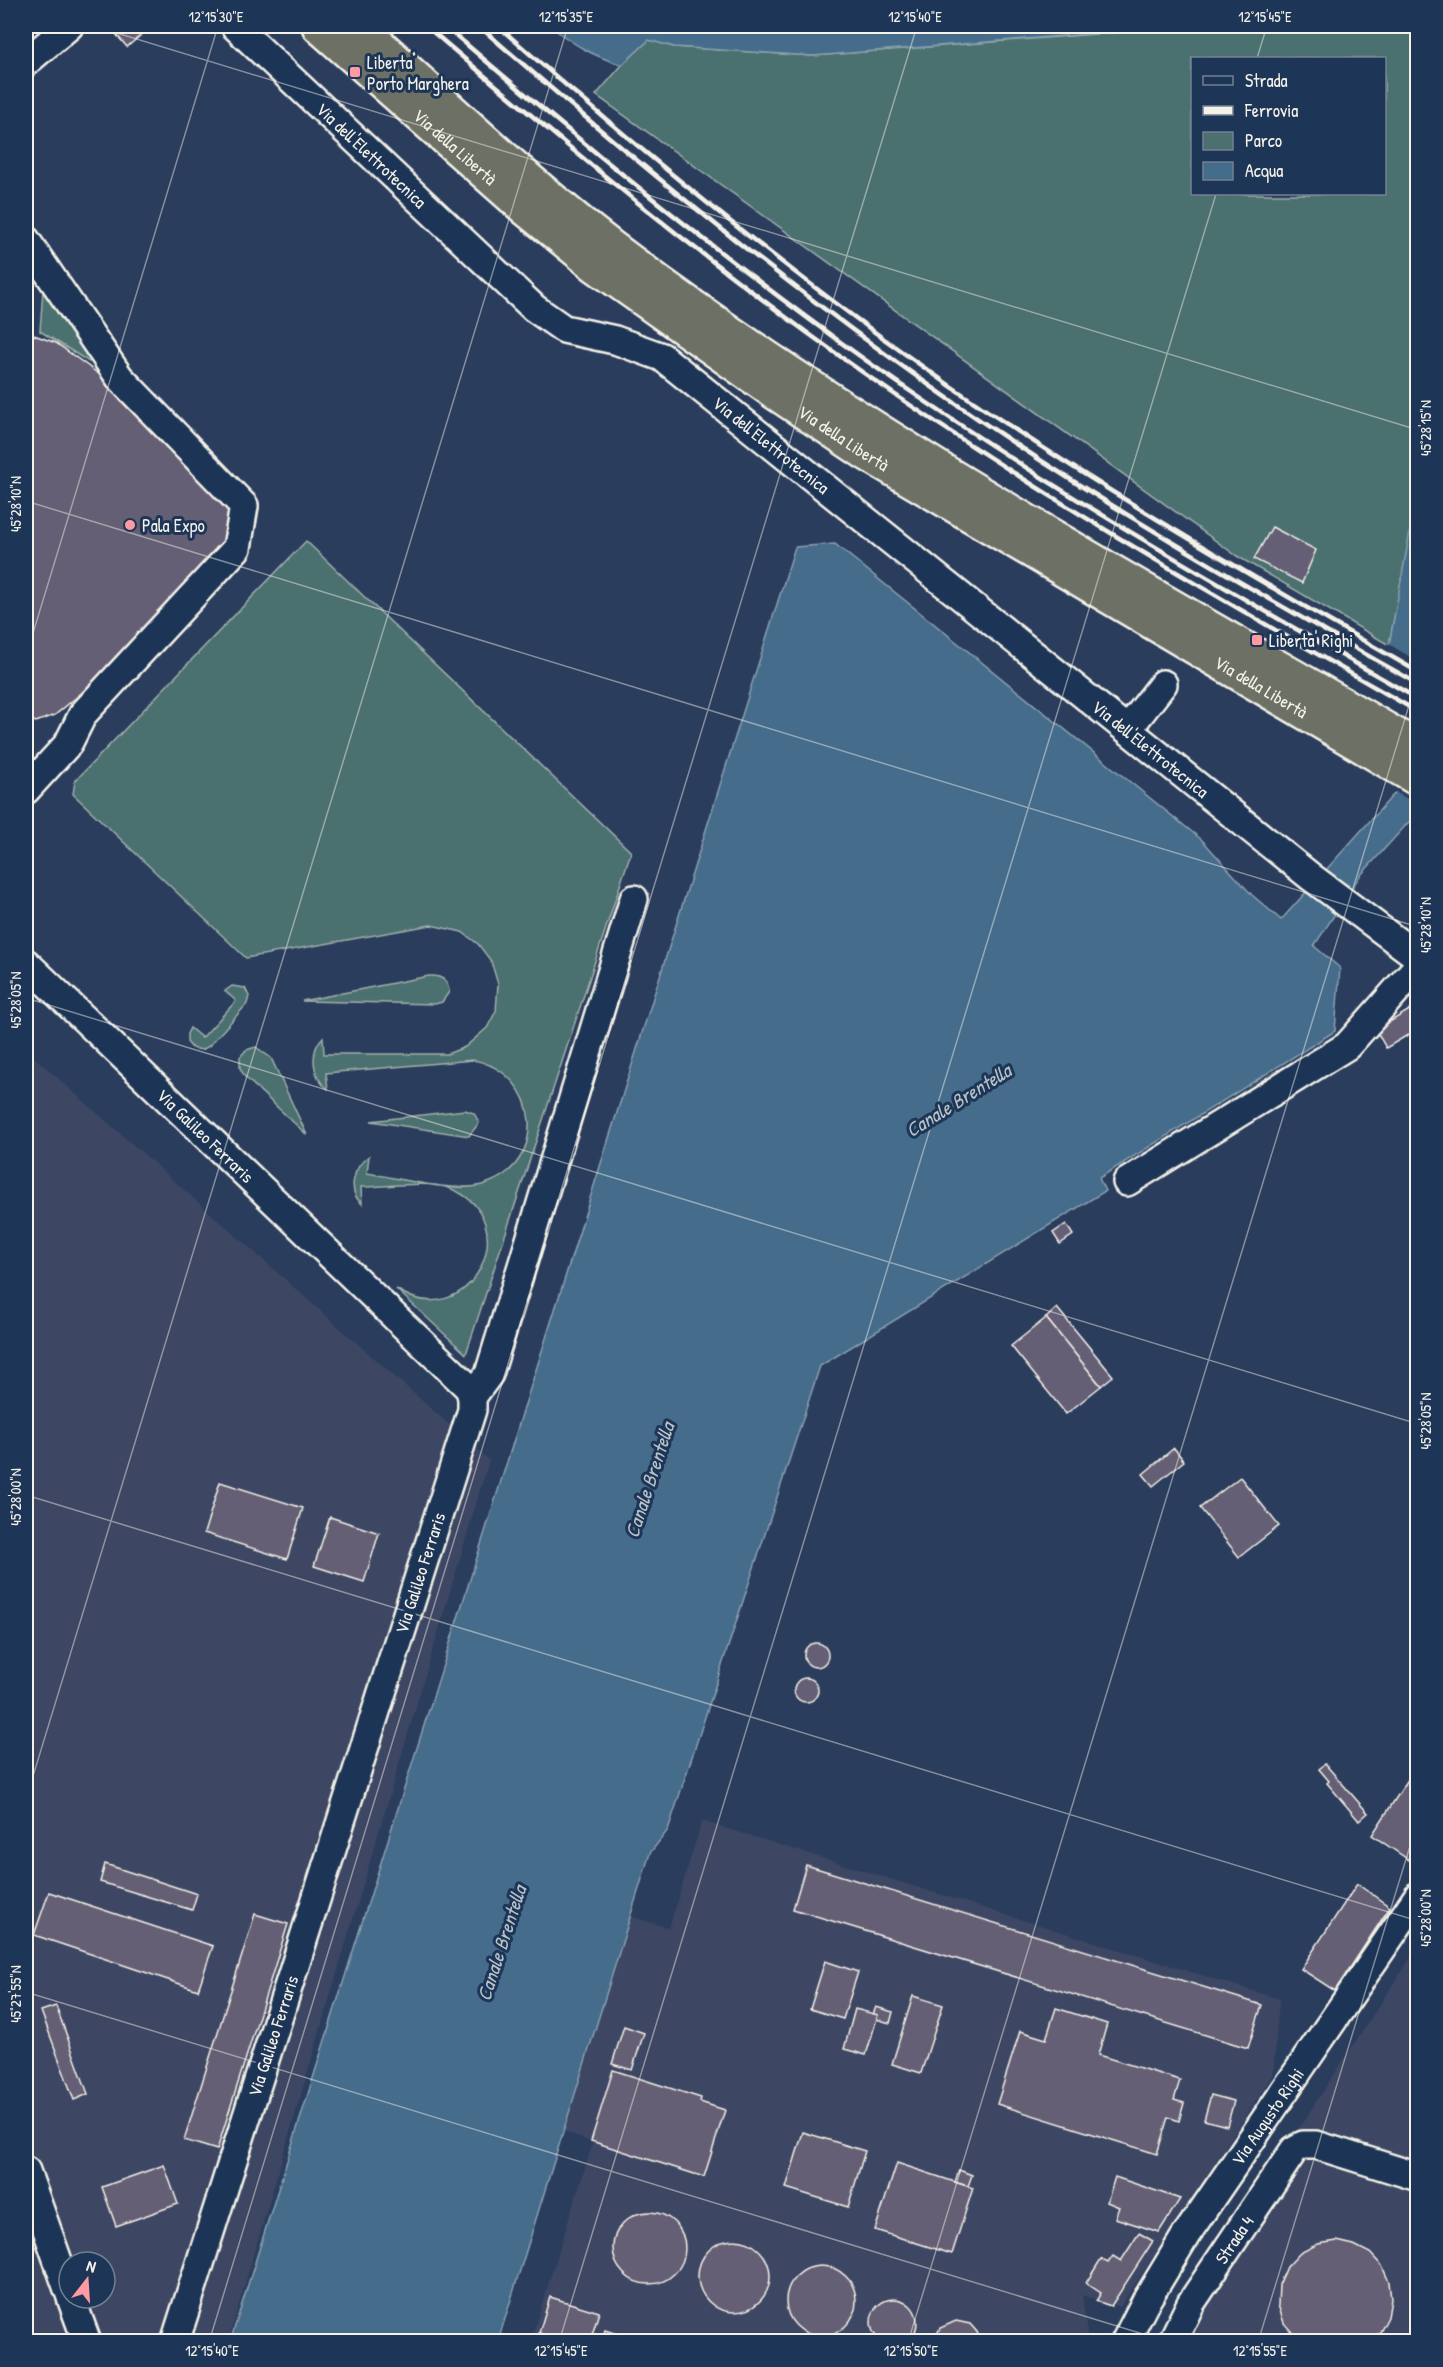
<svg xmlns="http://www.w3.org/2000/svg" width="1443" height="2367" font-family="'Patrick Hand',sans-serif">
<rect width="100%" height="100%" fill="#2b3d5d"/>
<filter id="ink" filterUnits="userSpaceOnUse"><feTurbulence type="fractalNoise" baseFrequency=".0167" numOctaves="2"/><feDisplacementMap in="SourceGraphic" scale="12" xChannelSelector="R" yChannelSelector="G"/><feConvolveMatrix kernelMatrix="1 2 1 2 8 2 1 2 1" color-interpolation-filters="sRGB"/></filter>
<g filter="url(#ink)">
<g fill="#3c4764" fill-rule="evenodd">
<path d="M26 1050 489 1460 228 2341H26ZM69 2262H105V2298H69Z"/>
<path d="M702 1821 1279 1999 1273 2075 1120 2307 1082 2295 1088 2341 530 2342 593 2143 564 2131 630 1916 669 1928Z"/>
<path d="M1417 1948V2341L1162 2342 1173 2320Z"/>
</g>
<g fill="#4c6f70" stroke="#a0b0ac" stroke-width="1.5" fill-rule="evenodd">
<path d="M1201 26H1417L1418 494 1389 645 1237 556 596 95 622 65 649 40 674 47 813 56ZM1192 58H1384V194H1192Z"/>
<path d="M43 290 92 359 89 362 40 331Z"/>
<path d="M306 541 631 852 466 1354 396 1289C470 1338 529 1218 449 1188 427 1180 386 1187 361 1187L362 1204C346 1190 354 1166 369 1156L367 1173C400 1178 451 1193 482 1185 550 1166 542 1073 473 1060L326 1073 328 1089C312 1078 309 1051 323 1037L324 1054H447L465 1047 487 1028 496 1011 498 984 491 961 478 944 462 932 431 925 246 958 73 794 75 781Z"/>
<path d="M429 976C441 975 448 980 449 992L442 1002 435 1004 302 1001Z"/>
<path d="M232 986 245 988 249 996 247 1004 209 1046 202 1050 192 1048 187 1042V1034L190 1028 202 1038 236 1001 225 991Z"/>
<path d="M256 1047 271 1058 307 1135 245 1077 240 1068V1057L246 1050Z"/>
<path d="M465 1110 474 1113 479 1123 469 1136 371 1121Z"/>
</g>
<g fill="#446c8b" stroke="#8aa1b0" stroke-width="1.5">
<path d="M551 26H1186L813 56 674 47 649 40 622 65C594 56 573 45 551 26Z"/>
<path d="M1417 494V813L1359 877 1314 946 1340 968 1335 1031 1099 1178 1105 1191 820 1366 668 1830 650 1853 498 2341 230 2342 795 547 835 544 1202 840 1252 895 1281 920 1403 784 1389 645Z"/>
</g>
<path fill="#2b3d5d" d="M1387 643 1417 661V804L1393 791 1400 783 1378 717 1376 697Z"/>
<g fill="#655f75" stroke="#f4f1e8" stroke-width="1.5">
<path d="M109 26H144L147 30 127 47Z"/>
<path d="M34 335 56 343 129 396 235 516V534L143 642 55 715 36 722 26 718V338Z"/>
<path d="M1272 527 1316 550 1302 583 1254 559Z"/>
<path d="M1411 1009 1418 1021V1029L1386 1048 1376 1030Z"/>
<path d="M1066 1224 1073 1235 1060 1244 1053 1233Z"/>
<path d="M1057 1308 1113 1376 1101 1386 1046 1318Z"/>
<path d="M1046 1318 1101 1386 1066 1414 1011 1346Z"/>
<path d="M1174 1448 1184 1461 1153 1486 1143 1474Z"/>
<path d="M1240 1477 1279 1526 1239 1557 1200 1508Z"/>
<path d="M220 1482 303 1508 287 1559 204 1533Z"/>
<path d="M330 1517 379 1533 364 1582 314 1566Z"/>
<circle cx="816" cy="1655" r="12"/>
<circle cx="806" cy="1690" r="12"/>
<path d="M1417 1706 1418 1848 1409 1860 1372 1835 1411 1775Z"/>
<path d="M1325 1764 1368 1813 1359 1821 1327 1783 1329 1781 1319 1769Z"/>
<path d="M105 1864 197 1894 192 1910 100 1882Z"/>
<path d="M806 1865 1262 2005 1248 2048 793 1909Z"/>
<path d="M1357 1884 1390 1907 1335 1991 1301 1969Z"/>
<path d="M49 1892 213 1946 198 1990 34 1935Z"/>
<path d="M255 1914 288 1924 217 2150 184 2140Z"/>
<path d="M825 1961 858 1972 843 2019 810 2009Z"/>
<path d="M913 1996 943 2005 921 2073 892 2064Z"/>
<path d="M56 2006 88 2094 74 2100 41 2011Z"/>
<path d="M876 2007 893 2012 890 2023 876 2019 878 2015 873 2014Z"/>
<path d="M1056 2008 1107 2024 1098 2055 1180 2080 1174 2100 1184 2103 1179 2121 1168 2117 1157 2154 997 2104 1020 2031 1046 2039Z"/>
<path d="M855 2009 878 2015 866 2055 844 2049Z"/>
<path d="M624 2026 644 2033 632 2070 612 2064Z"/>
<path d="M613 2070 701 2098 700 2102 725 2110 704 2177 591 2141Z"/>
<path d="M1211 2095 1234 2101 1227 2126 1204 2120Z"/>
<path d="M803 2132 865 2151 848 2207 786 2188Z"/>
<path d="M897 2163 973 2188 952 2254 875 2230Z"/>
<path d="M164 2165 178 2204 116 2226 102 2187Z"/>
<path d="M959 2170 972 2175 968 2186 955 2182Z"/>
<path d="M1115 2177 1180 2199 1159 2232 1115 2218 1119 2207 1107 2202Z"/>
<circle cx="649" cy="2248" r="36"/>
<path d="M1139 2233 1153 2241 1111 2306 1096 2301 1101 2293 1086 2283 1101 2259 1108 2263 1113 2256 1121 2261Z"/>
<circle cx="734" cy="2276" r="36"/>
<path d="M1337 2241 1354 2245 1370 2253 1382 2266 1389 2282 1391 2299 1388 2317 1380 2332 1370 2342H1300L1284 2323 1278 2305 1279 2285 1287 2267 1300 2253 1318 2244Z"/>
<circle cx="821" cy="2301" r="35"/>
<path d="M550 2297 599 2312 590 2342H566L539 2333Z"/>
<circle cx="894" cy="2322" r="23"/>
<path d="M956 2321 970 2324 977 2332 981 2342H933L940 2328Z"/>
<path d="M605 2330 620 2335 642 2342H601Z"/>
</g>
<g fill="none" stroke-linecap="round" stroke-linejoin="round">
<defs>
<g id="minor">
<path id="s1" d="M235 26 534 308 564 329 615 340 662 357 1311 877 1418 957"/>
<path d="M26 62 69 26"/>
<path d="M26 240 120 378 244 506 237 548 83 714 68 744 26 790"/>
<path d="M1128 729 1163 684"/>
<path id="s2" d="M26 963 469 1388 472 1397V1410L175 2342"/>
<path d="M1127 1182 1347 1046 1418 966"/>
<path d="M472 1397 489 1374 634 899"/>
<path d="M26 2171 69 2292"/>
<path d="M71 2298 87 2342"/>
<path id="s3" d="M1125 2342 1146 2301 1186 2235 1418 1896"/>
<path id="s4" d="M1172 2342 1191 2303 1294 2150 1303 2145H1316L1418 2177"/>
</g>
<g id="highway">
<path id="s5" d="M319 26 526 209 595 265 776 393 866 453 1418 779"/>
<path d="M358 26C441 100 522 179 611 247 864 438 1144 589 1418 748"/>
</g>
</defs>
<use href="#minor" stroke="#f4f1e8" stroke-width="32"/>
<use href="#highway" stroke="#f4f1e8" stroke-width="38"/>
<use href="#minor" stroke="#1d3557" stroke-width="27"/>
<use href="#highway" stroke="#6c7065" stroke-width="33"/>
<g stroke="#f4f1e8" stroke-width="4.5">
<path d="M426 26C566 146 707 263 858 369 1037 495 1228 603 1418 712"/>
<path d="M445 26C580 142 718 255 864 359 1041 485 1230 591 1418 699"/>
<path d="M479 26C649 174 823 317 1011 441 1143 528 1281 606 1418 684"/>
<path d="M498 26C621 134 747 239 880 336 1051 461 1235 567 1418 672"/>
</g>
</g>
</g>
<path fill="none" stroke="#f4f1e8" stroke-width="1.5" stroke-opacity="0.45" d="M94 26 1418 430M1257 58 1267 26M26 501 1418 927M26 656 218 26M26 998 1418 1424M26 1495 1418 1921M26 1799 568 26M26 1992 1169 2342M209 2342 917 26M559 2342 1216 194M908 2342 1418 676M1258 2342 1418 1820"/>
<g fill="#ff9aa2" stroke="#1d3557" stroke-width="2">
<rect x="349" y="66" width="12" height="12" rx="3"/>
<circle cx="130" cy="525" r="6"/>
<rect x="1251" y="634" width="12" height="12" rx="3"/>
</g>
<g text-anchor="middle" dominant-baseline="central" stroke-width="6" stroke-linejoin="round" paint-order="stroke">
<g font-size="18" fill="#f4f1e8" stroke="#1d3557" text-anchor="start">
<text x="367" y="62">Liberta'<tspan x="367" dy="21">Porto Marghera</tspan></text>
<text x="142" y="525">Pala Expo</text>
<text x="1269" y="640">Liberta' Righi</text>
</g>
<g font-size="18" fill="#f4f1e8" stroke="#1d3557">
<text stroke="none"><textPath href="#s5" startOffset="182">Via della Libertà</textPath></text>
<text stroke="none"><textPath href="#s1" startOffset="188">Via dell'Elettrotecnica</textPath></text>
<text stroke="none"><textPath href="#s5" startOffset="668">Via della Libertà</textPath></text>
<text stroke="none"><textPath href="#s1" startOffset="690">Via dell'Elettrotecnica</textPath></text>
<text stroke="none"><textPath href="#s5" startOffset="1154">Via della Libertà</textPath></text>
<text stroke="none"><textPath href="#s1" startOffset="1176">Via dell'Elettrotecnica</textPath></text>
<text stroke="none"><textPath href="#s2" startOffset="249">Via Galileo Ferraris</textPath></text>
<text transform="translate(420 1573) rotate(-72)">Via Galileo Ferraris</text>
<text transform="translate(273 2036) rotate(-72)">Via Galileo Ferraris</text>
<text stroke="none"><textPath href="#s3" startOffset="267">Via Augusto Righi</textPath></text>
<text stroke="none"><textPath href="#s4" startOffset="120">Strada 4</textPath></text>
</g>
<g font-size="20" font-style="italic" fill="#b6c2c7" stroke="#1d3557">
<text transform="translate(958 1100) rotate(-32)">Canale Brentella</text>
<text transform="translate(649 1480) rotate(-72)">Canale Brentella</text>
<text transform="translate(501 1943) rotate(-72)">Canale Brentella</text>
</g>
</g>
<rect width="1443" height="2367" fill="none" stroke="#1d3557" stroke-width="66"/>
<rect x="1191" y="57" width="195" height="138" fill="#1d3557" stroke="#738091" stroke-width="1.5"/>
<rect x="1203" y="76" width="30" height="9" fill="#1d3557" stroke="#738091" stroke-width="1.5"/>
<text x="1245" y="87" font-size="18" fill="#f4f1e8">Strada</text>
<rect x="1203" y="106" width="30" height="9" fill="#f4f1e8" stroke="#738091" stroke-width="1.5"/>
<text x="1245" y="117" font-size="18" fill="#f4f1e8">Ferrovia</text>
<rect x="1203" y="132" width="30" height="18" fill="#4c6f70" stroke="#738091" stroke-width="1.5"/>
<text x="1245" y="147" font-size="18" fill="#f4f1e8">Parco</text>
<rect x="1203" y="162" width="30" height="18" fill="#446c8b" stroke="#738091" stroke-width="1.5"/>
<text x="1245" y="177" font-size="18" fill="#f4f1e8">Acqua</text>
<g transform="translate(87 2280) rotate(17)"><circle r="28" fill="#1d3557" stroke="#738091" stroke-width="1.5"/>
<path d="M0-4.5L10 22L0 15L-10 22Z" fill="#ff9aa2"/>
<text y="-9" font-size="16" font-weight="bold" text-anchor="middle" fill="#f4f1e8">N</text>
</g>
<rect x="33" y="33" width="1377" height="2301" fill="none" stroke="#f4f1e8" stroke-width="2"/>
<g font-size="15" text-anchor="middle" fill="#f4f1e8">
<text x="216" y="22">12°15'30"E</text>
<text x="566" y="22">12°15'35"E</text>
<text x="915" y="22">12°15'40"E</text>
<text x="1265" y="22">12°15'45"E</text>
<text transform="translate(1426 428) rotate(-90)" y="5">45°28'15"N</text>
<text transform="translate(16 504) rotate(-90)" y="5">45°28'10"N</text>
<text transform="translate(1426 925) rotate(-90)" y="5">45°28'10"N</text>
<text transform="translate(16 1000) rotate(-90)" y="5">45°28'05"N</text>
<text transform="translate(1426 1421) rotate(-90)" y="5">45°28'05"N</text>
<text transform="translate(16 1497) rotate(-90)" y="5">45°28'00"N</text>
<text transform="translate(1426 1918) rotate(-90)" y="5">45°28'00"N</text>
<text transform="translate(16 1994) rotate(-90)" y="5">45°27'55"N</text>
<text x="212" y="2356">12°15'40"E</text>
<text x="561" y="2356">12°15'45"E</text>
<text x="911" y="2356">12°15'50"E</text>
<text x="1260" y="2356">12°15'55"E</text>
</g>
</svg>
